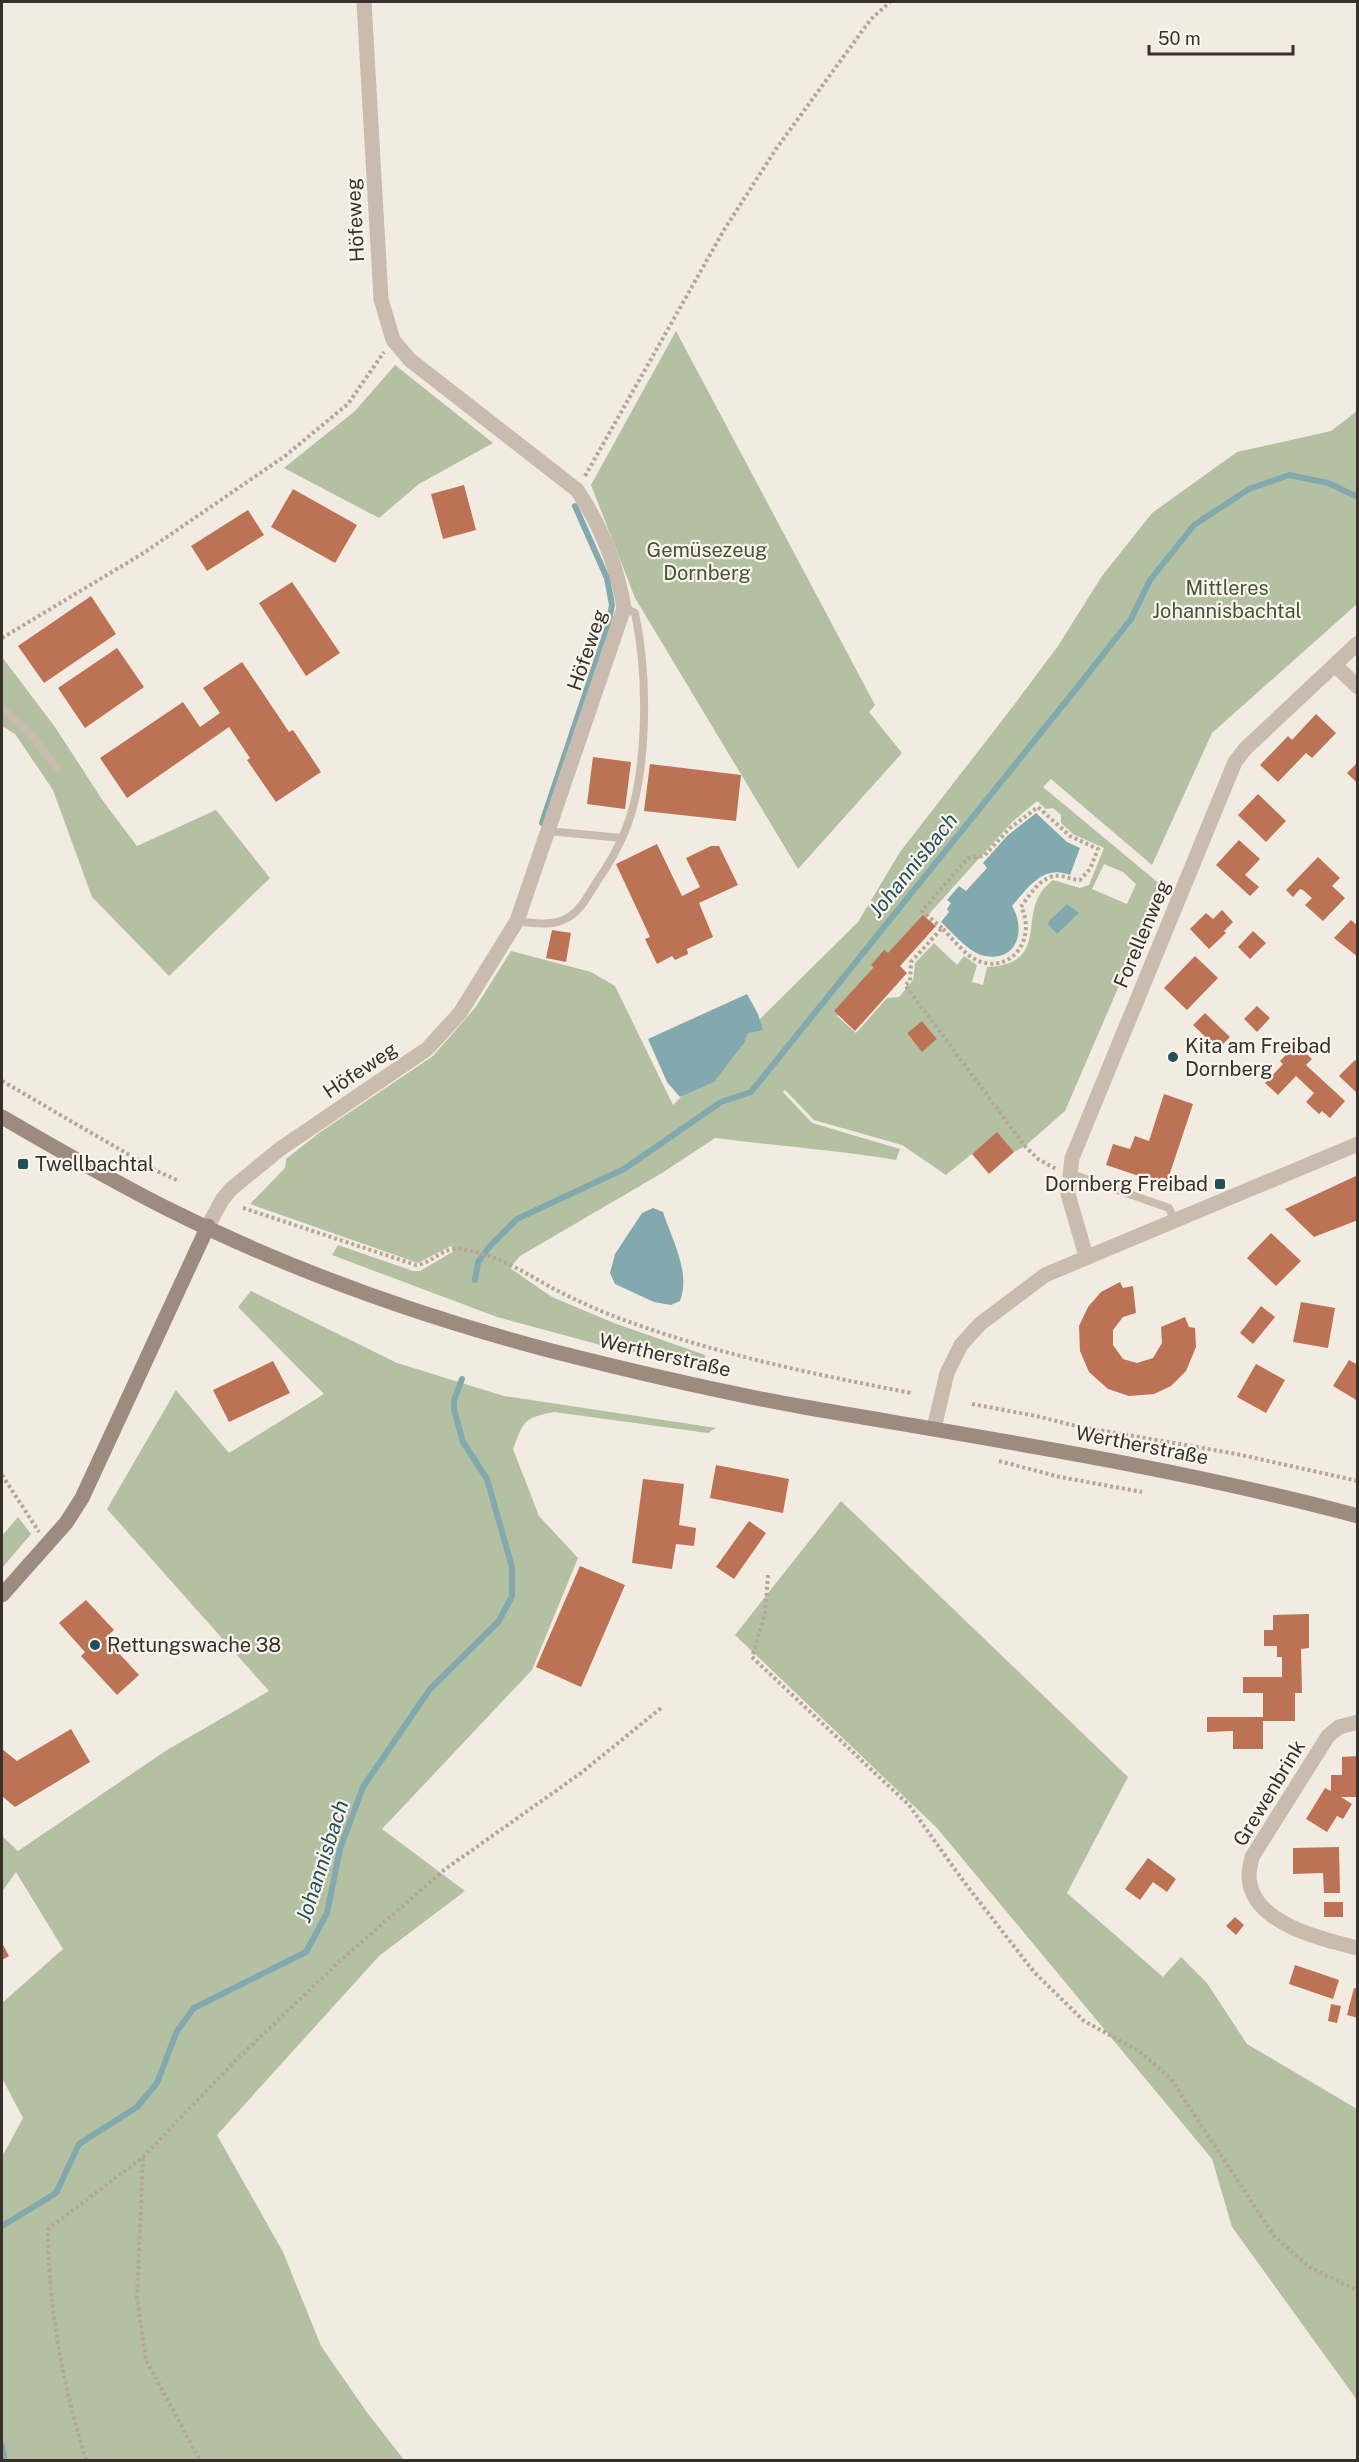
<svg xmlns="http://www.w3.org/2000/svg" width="1359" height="2462" font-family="'Public Sans',sans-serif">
<rect width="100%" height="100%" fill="#f2ebe1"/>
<g fill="#b4c0a2" fill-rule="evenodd">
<path d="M676 331 875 705 869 712 902 753 798 869 635 598 591 485Z"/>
<path d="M395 365 493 443 419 484 379 518 284 468 355 411Z"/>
<path d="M1357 411V604L1212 733 1152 865 1051 779 1043 787 1162 886 1065 1111 1025 1146 1014 1152 997 1133 946 1175 902 1145 814 1120 785 1090 783 1092 812 1123 900 1149 896 1160C836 1150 776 1146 715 1138L662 1173 520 1256 510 1268 552 1297 614 1323 705 1355 704 1365 608 1347 497 1317 332 1255 338 1245 413 1271H420L454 1251 451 1246 418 1263 250 1204 285 1168 286 1159 319 1133 433 1056 475 1008 511 951 591 972 615 986 673 1105 858 922 900 852 1014 705 1058 646 1102 576 1152 513 1237 452 1331 431ZM1037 801 1046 809 1053 808 1061 815V823L1073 834 1104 848 1089 885 1080 888 1053 880C1012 910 1056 963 987 967L983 985 972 982 977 965 964 956 957 965 934 943 915 963 913 980 899 997 887 998 856 1033 837 1016 1012 822ZM1104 864 1123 872 1136 884 1127 904 1092 889ZM922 1021 937 1039 922 1051 907 1033Z"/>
<path d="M2 657 55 727 103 801 137 846 216 810 270 878 169 976 92 897 53 790 15 734 2 726Z"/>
<path d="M251 1291 397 1363 504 1396 716 1428 708 1433 554 1412C523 1418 524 1421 513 1449L539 1516 578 1558 532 1670 382 1829 465 1891 379 1956 217 2135 283 2252 321 2346 366 2411 404 2460H7L2 2448V2157L23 2118 2 2078V2003L63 1949 16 1872 2 1892V1836L18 1851 167 1750 269 1691 107 1509 176 1390 229 1453 324 1394 238 1307Z"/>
<path d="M841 1501 1128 1777 1067 1893 1163 1977 1181 1957 1207 1983 1247 2044 1357 2109V2400L1232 2227 1212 2159 937 1828 735 1635Z"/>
<path d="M18 1517 31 1534 2 1568V1536Z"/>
</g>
<g fill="#82a9ad">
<path d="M1036 813 1067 842 1080 848 1070 875C1043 864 1028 888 1012 906 1026 929 1018 962 985 956 969 953 953 933 941 922L949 912 947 909 951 903 947 900 959 886 966 891 987 868 983 863 1007 836Z"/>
<path d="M1067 904 1079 913 1057 934 1048 924 1049 921Z"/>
<path d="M747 994 758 1014 763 1030 748 1033 744 1043 714 1082 680 1097 667 1082 648 1039Z"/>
<path d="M653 1208 663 1212C672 1240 691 1272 680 1301L671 1305 654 1302 615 1284 610 1273 615 1254 642 1213Z"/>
</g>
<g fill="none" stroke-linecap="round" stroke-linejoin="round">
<g stroke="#82a9ad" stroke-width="6">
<path d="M542 823 608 626 612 605 607 578 575 506"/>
<path d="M475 1280 478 1262 490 1246 517 1219 624 1169 721 1102 751 1092 1076 689 1131 619 1150 580 1194 525 1249 489 1289 475 1328 483 1358 497"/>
<path d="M2 2226 56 2193 79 2144 137 2107 157 2083 177 2031 194 2008 306 1952 327 1913 340 1849 363 1787 430 1689 499 1621 512 1596V1567L487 1479 463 1442 454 1410V1400L462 1379"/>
<path d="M2 2446 4 2457 3 2460"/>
</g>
</g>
<g fill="#bc7254">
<path d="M464 485 476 530 443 539 431 494Z"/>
<path d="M293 489 357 525 335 563 271 527Z"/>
<path d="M248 510 264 535 207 571 191 546Z"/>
<path d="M292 582 340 653 306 676 259 603Z"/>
<path d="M91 596 116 634 44 683 18 646Z"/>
<path d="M117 648 144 687 85 728 58 688Z"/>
<path d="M242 662 289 732 293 730 321 772 276 802 247 760 250 758 229 727 127 798 100 758 183 702 200 727 220 713 203 688Z"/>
<path d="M1316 714 1336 733 1312 758 1306 753 1278 782 1260 765 1288 736 1292 740Z"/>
<path d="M593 757 631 762 625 809 587 804Z"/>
<path d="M1358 762V784L1347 773Z"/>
<path d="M650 764 741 775 736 821 644 811Z"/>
<path d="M1258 794 1286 821 1266 842 1238 815Z"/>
<path d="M1239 840 1260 859 1245 875 1259 887 1250 896 1216 865Z"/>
<path d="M657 844 682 896 700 887 686 858 711 846H719L738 885 699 903 713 937 687 949 688 954 675 960 672 956 657 964 645 939 650 937 616 864Z"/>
<path d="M1318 857 1340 878 1332 886 1345 898 1323 921 1305 905 1312 898 1303 890 1300 889 1293 897 1286 890Z"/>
<path d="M1222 910 1233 922 1224 931 1226 933 1209 949 1190 929 1206 913 1213 919Z"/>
<path d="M923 915 936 926 900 966 907 973 855 1031 834 1011 874 967 871 965 884 950 888 953Z"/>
<path d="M1351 920 1358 926V957L1334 938Z"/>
<path d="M552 930 571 933 566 962 546 958Z"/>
<path d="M1253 931 1266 943 1250 959 1238 947Z"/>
<path d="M1195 956 1218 978 1187 1010 1164 988Z"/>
<path d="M1257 1006 1270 1018 1257 1032 1244 1019Z"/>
<path d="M1205 1013 1230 1037 1218 1049 1193 1025Z"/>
<path d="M922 1021 937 1039 922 1052 907 1033Z"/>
<path d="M1296 1044 1312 1059 1306 1065 1345 1101 1330 1118 1322 1111 1319 1114 1306 1102 1314 1093 1296 1076 1278 1095 1265 1083 1283 1064 1280 1061Z"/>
<path d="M1355 1060 1358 1062V1094L1339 1076Z"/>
<path d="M1164 1094 1193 1104 1166 1185 1106 1165 1113 1144 1130 1149 1135 1136 1149 1141Z"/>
<path d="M997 1132 1014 1152 989 1174 972 1154Z"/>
<path d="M1358 1175V1220L1314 1237 1285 1209Z"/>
<path d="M1271 1233 1301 1261 1276 1286 1247 1258Z"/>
<path d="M1120 1282 1123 1288 1133 1286 1136 1313 1123 1317 1113 1330V1345L1123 1359 1137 1363 1153 1358 1162 1343 1161 1327 1185 1317 1189 1327 1195 1328 1196 1347 1186 1371 1171 1386 1154 1394 1129 1396 1108 1389 1089 1372 1080 1351 1079 1326 1088 1307 1101 1292Z"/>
<path d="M1301 1302 1335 1308 1328 1348 1293 1342Z"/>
<path d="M1261 1306 1275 1317 1253 1344 1240 1333Z"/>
<path d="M1349 1360 1358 1365V1401L1333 1386Z"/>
<path d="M273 1361 290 1393 229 1422 213 1390Z"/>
<path d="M1256 1364 1285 1380 1266 1413 1237 1397Z"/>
<path d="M716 1465 789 1479 783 1513 710 1498Z"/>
<path d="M643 1479 684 1484 679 1525 696 1528 694 1546 676 1544 672 1569 632 1563Z"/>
<path d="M749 1521 766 1533 734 1579 716 1567Z"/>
<path d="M580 1566 625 1585 581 1687 536 1667Z"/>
<path d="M86 1600 114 1630 105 1638 139 1675 117 1695 81 1656 85 1652 59 1623Z"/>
<path d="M1309 1614V1648L1301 1649 1302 1693H1295V1721H1263V1749H1233V1731L1207 1732V1717H1263V1693H1243V1677H1282V1657H1277V1646H1264V1630H1273V1615Z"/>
<path d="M71 1729 90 1762 15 1807 2 1796V1749L17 1761Z"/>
<path d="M1358 1756V1797H1341L1352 1804 1343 1819 1337 1816 1327 1832 1306 1819 1325 1788 1331 1791V1775H1342V1757Z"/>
<path d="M1339 1847 1340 1893H1324L1323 1873 1293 1874V1848Z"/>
<path d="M1148 1858 1176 1879 1167 1892 1153 1882 1140 1900 1125 1889Z"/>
<rect x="1324" y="1902" width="19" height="15"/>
<path d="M1235 1917 1244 1925 1236 1935 1226 1926Z"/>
<path d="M2 1943 9 1956 2 1960Z"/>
<path d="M1295 1965 1339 1980 1333 1999 1289 1984Z"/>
<path d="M1354 1988 1358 1989V2018L1347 2015Z"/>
<path d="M1331 2004 1341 2006 1337 2023 1328 2021Z"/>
</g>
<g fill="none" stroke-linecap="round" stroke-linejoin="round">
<g stroke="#b5a698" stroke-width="4" stroke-dasharray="3 3" stroke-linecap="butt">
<path d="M585 476 724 230 776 149 871 19 890 2"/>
<path d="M2 638 142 554 285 456 348 404 384 352"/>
<path d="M942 928 922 911 968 858 984 856 1010 828 1038 807 1070 836 1098 849 1090 869 1080 880C1073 880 1068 877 1061 876 1043 873 1030 894 1021 907 1036 935 1015 972 981 962 966 957 953 939 942 928L911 962 910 981 905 985 1025 1146 1038 1159 1056 1169"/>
<path d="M2 1081 157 1171 179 1181"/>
<path d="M243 1208 416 1265C431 1264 443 1247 458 1249 495 1252 526 1274 558 1291 576 1300 597 1310 616 1317 714 1354 809 1373 911 1393"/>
<path d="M972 1404 1036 1416 1076 1426 1237 1454 1358 1481"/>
<path d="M999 1461 1060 1477 1142 1492"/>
<path d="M2 1475 39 1532"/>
<path d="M768 1575 765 1613 752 1657 909 1805 964 1882 1034 1972 1084 2021 1139 2051 1171 2079 1274 2236 1311 2268 1358 2291"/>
<path d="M143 2158 137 2298 146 2360 200 2460"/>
<path d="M86 2460C63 2386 48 2307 48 2229L143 2157 235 2061 341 1960 444 1870 581 1773 661 1708"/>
</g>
<g stroke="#c9bbae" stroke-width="8">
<path d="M2 708 34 738 57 768"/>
<path d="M548 831 622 838"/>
<path d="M517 921C531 923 549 926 563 920 579 914 587 897 596 883 607 867 618 849 625 831 649 773 648 674 635 613L624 608"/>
<path d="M1069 1173 1169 1208 1174 1219"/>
</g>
<g stroke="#c9bbae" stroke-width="15">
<path d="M1335 665 1358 687"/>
<path d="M208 1226 222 1200 231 1189 280 1149 427 1049 460 1013 517 921 624 608C617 566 601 526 577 490L410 360 393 340 381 299 364 2"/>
<path d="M1086 1256 1068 1194 1072 1158 1235 762 1245 749 1358 643"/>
<path d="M934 1428 947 1373 961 1345 980 1324 1045 1275 1358 1144"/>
<path d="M1358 1722 1339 1727 1328 1736 1252 1857C1251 1863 1249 1869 1249 1875 1249 1923 1321 1939 1358 1948"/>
</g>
<g stroke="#9d8b7f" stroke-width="15">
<path d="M2 1117C55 1148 109 1179 164 1207 287 1269 419 1316 552 1351 635 1372 719 1392 804 1407 989 1439 1175 1467 1358 1516"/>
<path d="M2 1595 66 1523 82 1498 208 1226"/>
</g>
</g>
<g fill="#245157" stroke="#f9f4ee" stroke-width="2">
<circle cx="1173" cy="1057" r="6"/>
<rect x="17" y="1158" width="12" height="12" rx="3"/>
<rect x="1214" y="1178" width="12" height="12" rx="3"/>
<circle cx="95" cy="1645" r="6"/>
</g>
<g text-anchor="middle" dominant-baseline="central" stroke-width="4.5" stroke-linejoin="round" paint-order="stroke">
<g font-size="20" fill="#38302b" stroke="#f9f4ee">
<text transform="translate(355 220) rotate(-93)">Höfeweg</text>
<text transform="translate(587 650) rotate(-71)">Höfeweg</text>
<text transform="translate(1142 934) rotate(-67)">Forellenweg</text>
<text transform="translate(360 1070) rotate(-34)">Höfeweg</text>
<text transform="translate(665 1355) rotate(13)">Wertherstraße</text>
<text transform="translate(1142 1445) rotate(11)">Wertherstraße</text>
<text transform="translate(1269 1793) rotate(-59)">Grewenbrink</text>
</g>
<g font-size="20" fill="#465531" stroke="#f9f4ee">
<text x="707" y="550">Gemüsezeug<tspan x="707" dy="23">Dornberg</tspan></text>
<text x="1227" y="588">Mittleres<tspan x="1227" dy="23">Johannisbachtal</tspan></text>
</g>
<g font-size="20" fill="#38302b" stroke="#f9f4ee" text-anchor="start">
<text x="1185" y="1046">Kita am Freibad<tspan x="1185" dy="23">Dornberg</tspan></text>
<text x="35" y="1164">Twellbachtal</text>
<text x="1208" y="1184" text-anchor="end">Dornberg Freibad</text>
<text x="107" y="1645">Rettungswache 38</text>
</g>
<g font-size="21" font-style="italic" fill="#245157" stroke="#f9f4ee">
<text transform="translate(913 865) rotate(-51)">Johannisbach</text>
<text transform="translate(322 1861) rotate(-72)">Johannisbach</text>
</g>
</g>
<rect width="1359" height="2462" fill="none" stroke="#38302b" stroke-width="6"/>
<path d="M1149 45v9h144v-9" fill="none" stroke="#38302b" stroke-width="3"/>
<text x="1158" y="45" font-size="18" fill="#38302b" stroke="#f9f4ee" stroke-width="4.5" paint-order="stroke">50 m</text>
</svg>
